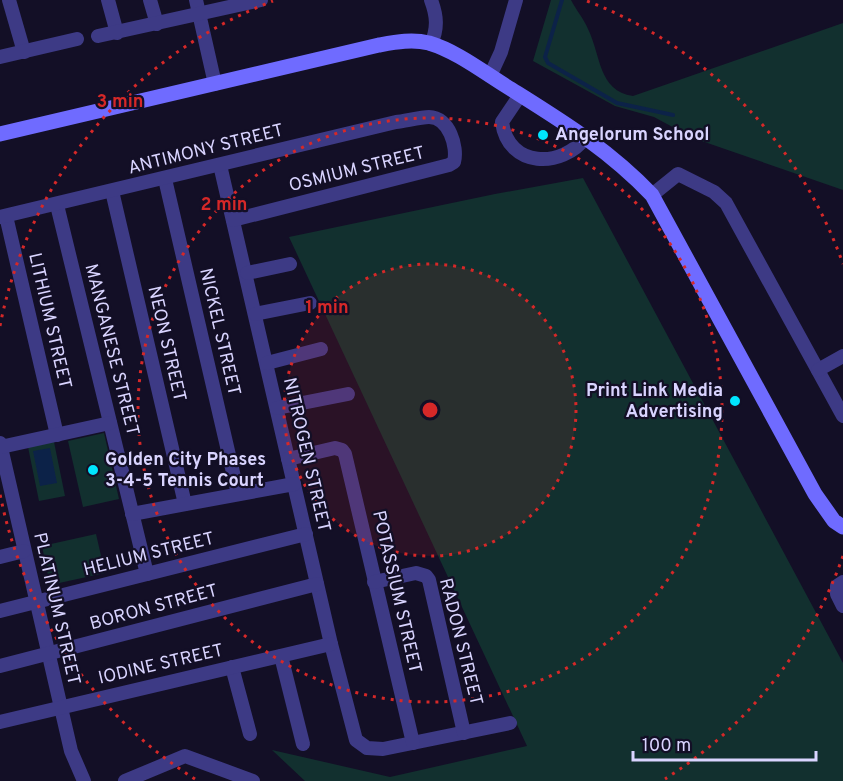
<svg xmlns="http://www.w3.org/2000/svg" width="843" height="781" font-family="Overpass,sans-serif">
<rect width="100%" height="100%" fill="#130f26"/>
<g fill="#12302f">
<path d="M551 0H571C576 10 584 19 588 29 601 55 598 91 633 96L843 23V190L693 138 654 117 615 106 533 61Z"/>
<path d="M583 178 843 663V781H305L272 750 390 777 527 746 289 237 495 194Z"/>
<path d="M104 433 119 499 83 507 68 441Z"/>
<path d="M54 442 65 496 39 501 28 447Z"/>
<path d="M96 534 105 573 50 585 42 546Z"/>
</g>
<path fill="#0c2248" d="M50 448 57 483 40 486 33 451Z"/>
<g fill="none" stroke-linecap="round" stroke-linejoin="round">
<path stroke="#0c2248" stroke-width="4" d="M562 0 545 57 548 63 617 103 673 115"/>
<g stroke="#3d3a85" stroke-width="14">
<path d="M9 0 24 52"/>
<path d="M108 0 117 33"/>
<path d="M150 0 157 24"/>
<path d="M196 0 215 84"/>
<path d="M98 36 261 0"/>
<path d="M431 44C438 28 437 16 431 0"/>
<path d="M0 57 77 39"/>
<path d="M490 76 501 52 516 0"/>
<path d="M520 95 502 122C508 168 562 169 586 137"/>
<path d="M220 165 331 644 356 740 367 748 383 749 510 723"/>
<path d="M165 179 238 494"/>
<path d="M112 191 185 504"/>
<path d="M652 195 678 174 714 192 726 203 843 416"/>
<path d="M57 205 147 574"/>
<path d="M6 216 57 435"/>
<path d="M0 217 396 122C405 121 421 117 429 117 449 117 458 147 454 162L449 165 233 220"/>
<path d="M247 273 290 264"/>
<path d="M255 314 310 303"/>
<path d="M267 363 321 349"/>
<path d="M818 370 843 356"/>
<path d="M277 408 348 394"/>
<path d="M0 443 71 751 84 781"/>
<path d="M1 447 110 423"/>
<path d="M288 459 335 448 342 450 345 454 413 743"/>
<path d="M132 514 294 484"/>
<path d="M0 557 24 551"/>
<path d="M374 582 416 573 426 576 429 580 464 733"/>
<path d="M843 582 837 586V594L843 606"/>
<path d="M0 611 306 534"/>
<path d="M281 656 303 744"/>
<path d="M0 666 317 584"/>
<path d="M232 667 250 734"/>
<path d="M0 722 331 644"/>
<path d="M125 781 185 756 253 781"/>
</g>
<path stroke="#6f6bff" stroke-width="15" d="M0 134 379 45C396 42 412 39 429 43 456 51 482 71 506 86 560 120 607 148 652 195L815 494 834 521 843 527"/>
</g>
<circle cx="430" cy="410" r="146" fill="#d62828" fill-opacity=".12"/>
<g fill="none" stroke="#d62828" stroke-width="3" stroke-dasharray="3 6">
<circle cx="430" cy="410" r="146"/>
<circle cx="430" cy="410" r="292"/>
<path d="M843 556A438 438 0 0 1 665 779M195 779A438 438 0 0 1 0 494M0 326A438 438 0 0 1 273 1M587 1A438 438 0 0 1 843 264"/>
</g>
<g fill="#00e5ff" stroke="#130f26" stroke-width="2">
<circle cx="543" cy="135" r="6"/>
<circle cx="735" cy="401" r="6"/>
<circle cx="93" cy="470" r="6"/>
</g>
<g text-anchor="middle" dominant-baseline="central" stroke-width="4.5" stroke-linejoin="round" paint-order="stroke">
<g font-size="18" font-weight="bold" fill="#d9d4ff" stroke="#130f26" text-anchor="start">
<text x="555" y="135">Angelorum School</text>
<text x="723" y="391" text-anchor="end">Print Link Media<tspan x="723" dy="21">Advertising</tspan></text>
<text x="105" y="460">Golden City Phases<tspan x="105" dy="21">3-4-5 Tennis Court</tspan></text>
</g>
<g font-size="18" fill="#d9d4ff" stroke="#130f26">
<text transform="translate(206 150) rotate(-14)">ANTIMONY STREET</text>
<text transform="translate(357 170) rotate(-14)">OSMIUM STREET</text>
<text transform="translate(49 321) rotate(77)">LITHIUM STREET</text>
<text transform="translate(219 332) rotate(77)">NICKEL STREET</text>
<text transform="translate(166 344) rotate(77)">NEON STREET</text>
<text transform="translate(111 350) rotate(76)">MANGANESE STREET</text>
<text transform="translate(306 455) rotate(77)">NITROGEN STREET</text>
<text transform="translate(149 555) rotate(-14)">HELIUM STREET</text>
<text transform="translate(396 592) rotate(77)">POTASSIUM STREET</text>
<text transform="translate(154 608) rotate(-15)">BORON STREET</text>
<text transform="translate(56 609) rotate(77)">PLATINUM STREET</text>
<text transform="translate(460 642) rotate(76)">RADON STREET</text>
<text transform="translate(161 665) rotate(-13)">IODINE STREET</text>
</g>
</g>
<circle cx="430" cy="410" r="9" fill="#d62828" stroke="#130f26" stroke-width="3"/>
<g font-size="18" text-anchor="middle" font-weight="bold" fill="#d62828" stroke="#130f26" stroke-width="4.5" stroke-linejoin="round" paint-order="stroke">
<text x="120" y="107">3 min</text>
<text x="224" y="210">2 min</text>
<text x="327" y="313">1 min</text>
</g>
<path d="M633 751v9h183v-9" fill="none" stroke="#d9d4ff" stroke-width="3"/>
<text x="642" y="751" font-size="18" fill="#d9d4ff" stroke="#130f26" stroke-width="4.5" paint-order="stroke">100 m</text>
</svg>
